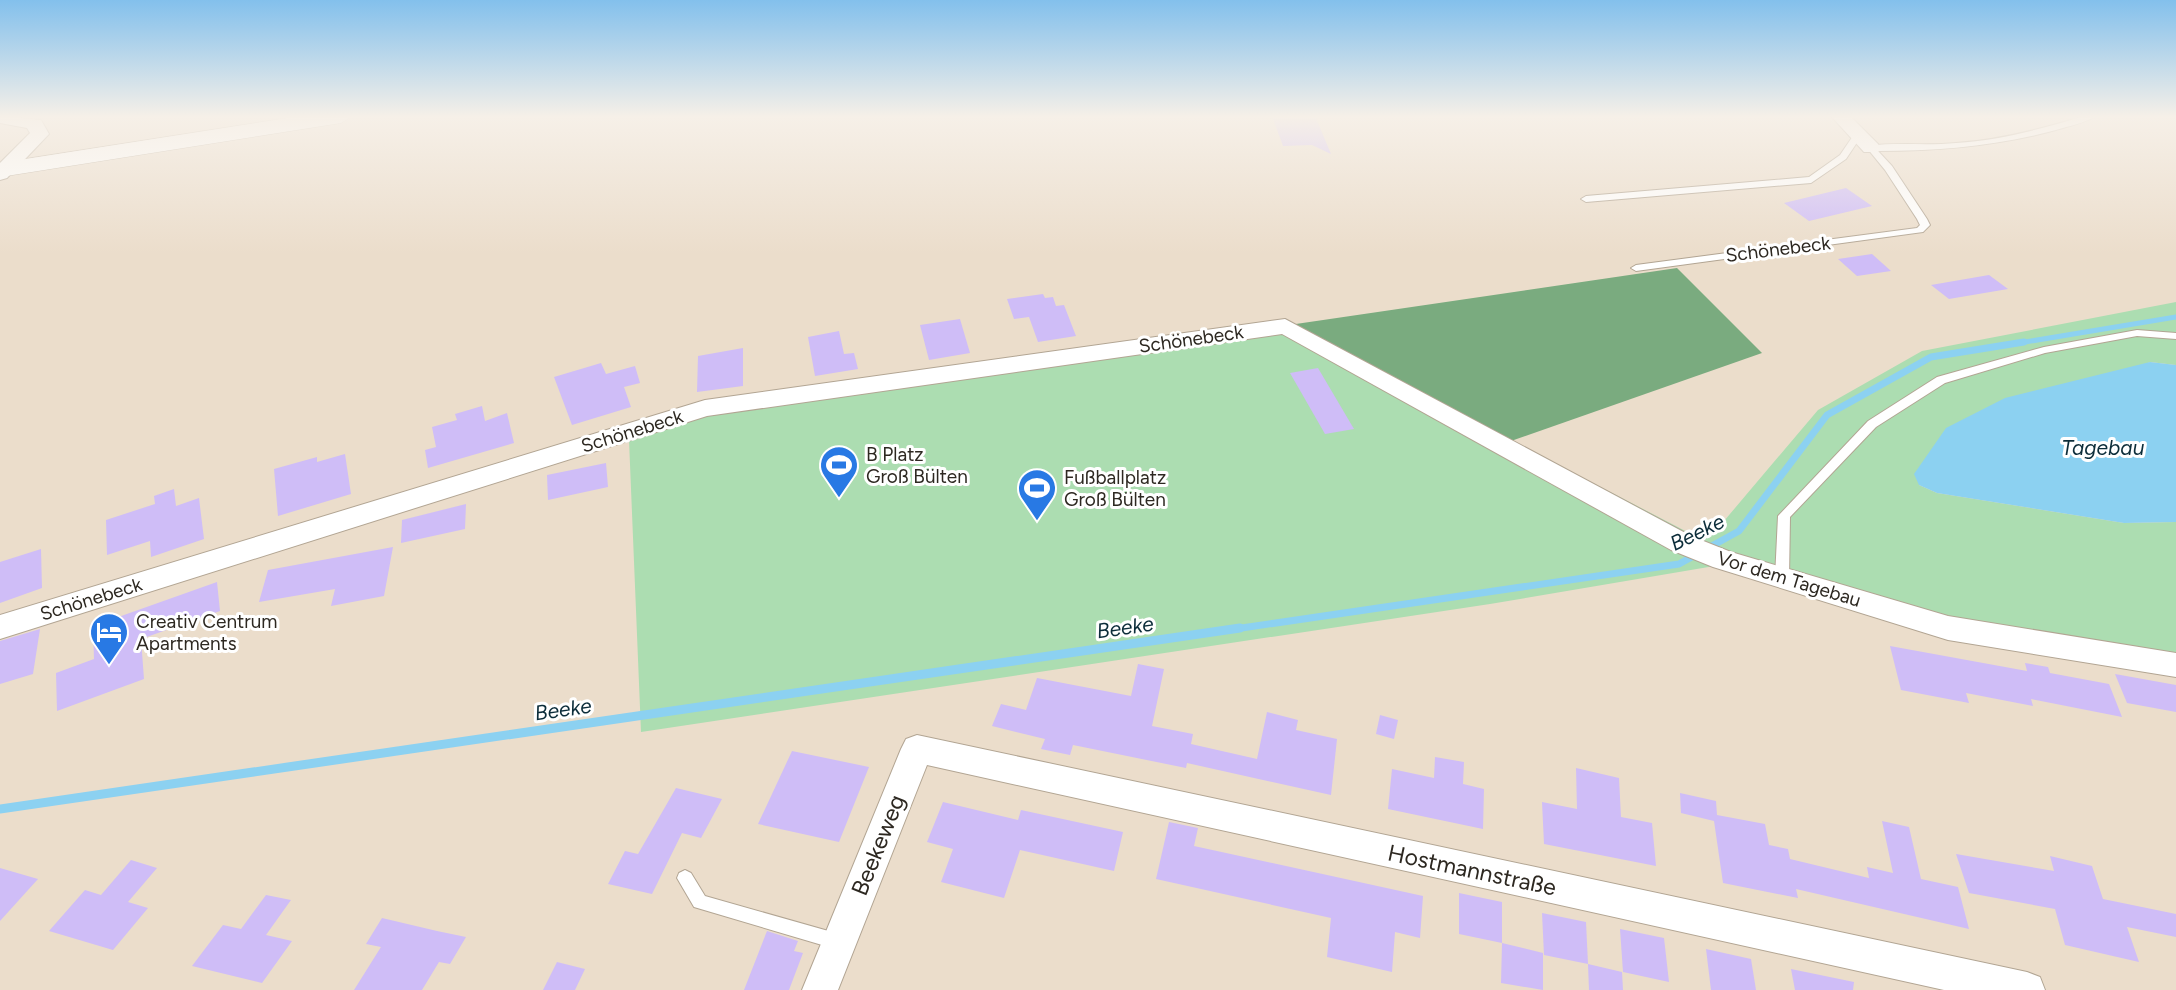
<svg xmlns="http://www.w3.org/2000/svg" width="2176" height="990" font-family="Figtree,sans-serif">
<rect width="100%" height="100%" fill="#ebddcb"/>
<path fill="#acddb1" d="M2176 302V365L2150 362 1919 485 1937 493 2124 523 2176 522V654L1947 618 1744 561 1490 604 641 732 629 440 700 416 1289 325 1695 536 1724 521 1818 410 1922 351Z"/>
<path fill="#7aab7f" d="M1677 268 1762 353 1511 441 1289 325Z"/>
<path fill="#8cd1f1" d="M2150 362 2176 365V522L2124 523 1937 493 1919 485 1914 474 1946 428 2005 398Z"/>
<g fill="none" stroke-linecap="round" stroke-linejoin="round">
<path stroke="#8cd1f1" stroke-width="5" d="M2013 344 2176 317"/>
<path stroke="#8cd1f1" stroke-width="7" d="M1228 630 1679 564 1739 531 1827 415 1931 357 2024 342"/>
<path stroke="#8cd1f1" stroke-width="9" d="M0 809 1240 628"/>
</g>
<g fill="#cfbdf7">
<path d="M1272 116H1315L1331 154 1312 145 1283 146Z"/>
<path d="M1846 188 1872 206 1809 221 1784 203Z"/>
<path d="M1872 254 1891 271 1857 276 1838 259Z"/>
<path d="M1989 275 2008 289 1949 299 1931 285Z"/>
<path d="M1043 294 1045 298 1053 297 1056 306 1064 305 1076 336 1038 342 1029 317 1014 319 1007 299Z"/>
<path d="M960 319 970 353 929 360 920 325Z"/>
<path d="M839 331 844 354 854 353 858 369 815 376 808 337Z"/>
<path d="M743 348V386L697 392 698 356Z"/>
<path d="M601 363 606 374 635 366 640 383 624 387 631 407 572 425 554 377Z"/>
<path d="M1318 368 1354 429 1325 434 1290 373Z"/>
<path d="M482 406 485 421 507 413 514 443 428 468 425 450 436 447 432 427 457 420 455 414Z"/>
<path d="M345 454 351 494 278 516 274 469 317 457V462Z"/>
<path d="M606 463 608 487 548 500 547 475Z"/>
<path d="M174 489 176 506 199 498 204 539 151 557 150 541 107 555 106 520 155 504 154 496Z"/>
<path d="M466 504 465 529 401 543 402 520Z"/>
<path d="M393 547 384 596 331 606 335 589 259 602 268 570Z"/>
<path d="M41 549 42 588 0 603V562Z"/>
<path d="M217 582 220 611 141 639 144 679 57 711 56 673 94 659 93 626Z"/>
<path d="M40 629 33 674 0 684V641Z"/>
<path d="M1890 646 2027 671 2025 663 2048 667 2050 673 2109 684 2122 717 2031 699 2033 706 1966 693 1969 703 1901 690Z"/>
<path d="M1138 664 1164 669 1152 726 1193 734 1191 744 1257 759 1267 712 1298 720 1296 730 1337 739 1331 795 1187 763 1186 768 1073 745 1070 755 1041 749 1045 739 992 726 1001 704 1026 710 1037 678 1131 696Z"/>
<path d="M2115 674 2176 685V712L2127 703Z"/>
<path d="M1380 715 1398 720 1394 739 1376 734Z"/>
<path d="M792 751 869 767 839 842 758 824Z"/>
<path d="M1435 757 1464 762 1463 784 1484 789 1483 829 1388 809 1392 769 1434 778Z"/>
<path d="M1576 768 1619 778 1621 817 1652 823 1656 866 1544 844 1542 802 1577 809Z"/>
<path d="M676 788 722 799 701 838 682 833 652 894 608 884 625 851 638 854Z"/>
<path d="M1680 793 1716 801 1717 815 1765 824 1769 845 1788 849 1790 859 1869 878 1867 867 1893 873 1882 821 1909 827 1921 879 1958 887 1969 929 1796 889 1798 898 1723 883 1714 821 1681 813Z"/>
<path d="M943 802 1018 820 1021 810 1123 832 1114 871 1020 850 1004 898 941 882 953 849 927 842Z"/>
<path d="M1169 822 1198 828 1194 846 1423 896 1420 938 1395 932 1392 972 1327 957 1331 918 1156 879Z"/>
<path d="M1956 854 2054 871 2050 856 2092 866 2103 899 2176 914V937L2127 927 2139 962 2065 945 2055 909 1969 893Z"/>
<path d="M131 860 157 868 128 902 148 908 113 950 49 931 85 890 101 895Z"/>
<path d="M0 868 38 879 0 921Z"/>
<path d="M1459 893 1502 902V943L1543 953V990L1501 983 1502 943 1459 934Z"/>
<path d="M266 895 291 900 266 935 292 941 262 983 192 966 223 925 241 929Z"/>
<path d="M1542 913 1586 922 1588 964 1544 955Z"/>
<path d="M382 918 437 931 466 937 450 964 439 962 422 990H354L381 947 366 944Z"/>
<path d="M1620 929 1664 938 1669 982 1623 972Z"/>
<path d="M767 931 798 941 794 951 803 953 789 990H744Z"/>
<path d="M1706 949 1751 959 1756 990H1711Z"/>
<path d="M557 962 585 969 575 990H543Z"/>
<path d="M1588 964 1622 972 1623 990H1589Z"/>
<path d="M1791 969 1854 982 1853 990H1795Z"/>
</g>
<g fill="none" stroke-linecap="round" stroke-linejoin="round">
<defs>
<g id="service">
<path d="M2084 116H2096C2085 123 2069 126 2056 130 1997 146 1939 151 1878 151L1892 166 1927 219 1930 225 1923 232 1636 271 1631 268 1636 265 1917 228 1920 225 1917 219 1885 170 1867 148 1868 146C1896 142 1927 146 1956 143 2000 140 2042 129 2084 116Z"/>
<path d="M1855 133 1862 135 1846 159 1811 183 1586 202 1581 199 1586 196 1809 177 1840 155Z"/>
<path d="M2137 330 2176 333V339L2137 336 2045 353 1945 383 1876 427 1790 517 1789 578 1787 582H1777L1775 578 1778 516 1868 421 1937 377 2044 347Z"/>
<path d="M685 870 691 873 705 896 839 934 845 936 847 942 845 948 839 950 694 907 677 878 679 873Z"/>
</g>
<g id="minor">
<path d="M0 116 41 120 49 134 7 178 0 180V163L30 133 27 128 0 123Z"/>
<path d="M1831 116H1850L1878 144 1880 148 1878 152H1864Z"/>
<path d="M1285 319 1691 536 1731 552 1948 616 2176 653V677L1948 640 1713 567 1671 550 1282 334 707 416 0 639V615L705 400Z"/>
<path d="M917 735 2027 972 2040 977 2045 990H1944L927 765 838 990H802L901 749 906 739Z"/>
</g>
<path id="tertiary" d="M300 116H352L341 123 0 177V163Z"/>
</defs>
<use href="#service" stroke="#b2a593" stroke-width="2"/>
<use href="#minor" stroke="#b2a593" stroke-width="2"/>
<use href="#tertiary" stroke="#b2a593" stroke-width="1"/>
<use href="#service" fill="#fff" fill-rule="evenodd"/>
<use href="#minor" fill="#fff" fill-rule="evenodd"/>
<use href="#tertiary" fill="#fff" fill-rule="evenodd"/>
</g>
<linearGradient id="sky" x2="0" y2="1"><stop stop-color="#83c0ec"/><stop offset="0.46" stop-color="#f6f0e8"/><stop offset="1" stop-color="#f6f0e8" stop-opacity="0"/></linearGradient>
<rect width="2176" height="254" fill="url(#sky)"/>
<defs>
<symbol id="stadium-pin" viewBox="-11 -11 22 30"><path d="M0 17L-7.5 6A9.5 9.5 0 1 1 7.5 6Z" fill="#2879e4" stroke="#fff"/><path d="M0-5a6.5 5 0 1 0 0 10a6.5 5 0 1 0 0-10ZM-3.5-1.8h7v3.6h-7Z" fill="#fff"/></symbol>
<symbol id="hotel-pin" viewBox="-11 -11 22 30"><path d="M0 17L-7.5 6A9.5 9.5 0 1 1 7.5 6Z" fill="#2879e4" stroke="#fff"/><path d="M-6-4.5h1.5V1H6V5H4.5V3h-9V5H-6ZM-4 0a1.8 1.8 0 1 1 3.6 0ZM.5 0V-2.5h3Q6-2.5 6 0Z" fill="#fff"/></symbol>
</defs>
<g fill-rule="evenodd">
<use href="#stadium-pin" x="817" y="443" width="44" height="60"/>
<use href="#stadium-pin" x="1015" y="466" width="44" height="60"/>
<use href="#hotel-pin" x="87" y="610" width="44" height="60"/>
</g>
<g text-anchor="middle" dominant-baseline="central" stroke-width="6" stroke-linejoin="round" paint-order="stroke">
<g font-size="19" fill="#2d2821" stroke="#fff">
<text transform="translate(1778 249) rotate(-7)">Schönebeck</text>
<text transform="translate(1191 339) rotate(-8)">Schönebeck</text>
<text transform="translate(632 431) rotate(-17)">Schönebeck</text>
<text transform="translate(1789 579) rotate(17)">Vor dem Tagebau</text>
<text transform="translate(91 599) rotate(-17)">Schönebeck</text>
</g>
<g font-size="19" fill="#2d2821" stroke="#fff" text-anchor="start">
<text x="866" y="454">B Platz<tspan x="866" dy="22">Groß Bülten</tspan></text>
<text x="1064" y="477">Fußballplatz<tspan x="1064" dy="22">Groß Bülten</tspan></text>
<text x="136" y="621">Creativ Centrum<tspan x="136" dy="22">Apartments</tspan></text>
</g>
<g font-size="21" font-style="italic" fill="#0c2d3a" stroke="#fff">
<text x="2103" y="447">Tagebau</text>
<text transform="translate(1697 532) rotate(-26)">Beeke</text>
<text transform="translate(1125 627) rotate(-8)">Beeke</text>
<text transform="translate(563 709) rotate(-8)">Beeke</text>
</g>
<g font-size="23" fill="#2d2821" stroke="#fff">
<text transform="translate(878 845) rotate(-68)">Beekeweg</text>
<text transform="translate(1472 870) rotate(12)">Hostmannstraße</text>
</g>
</g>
</svg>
